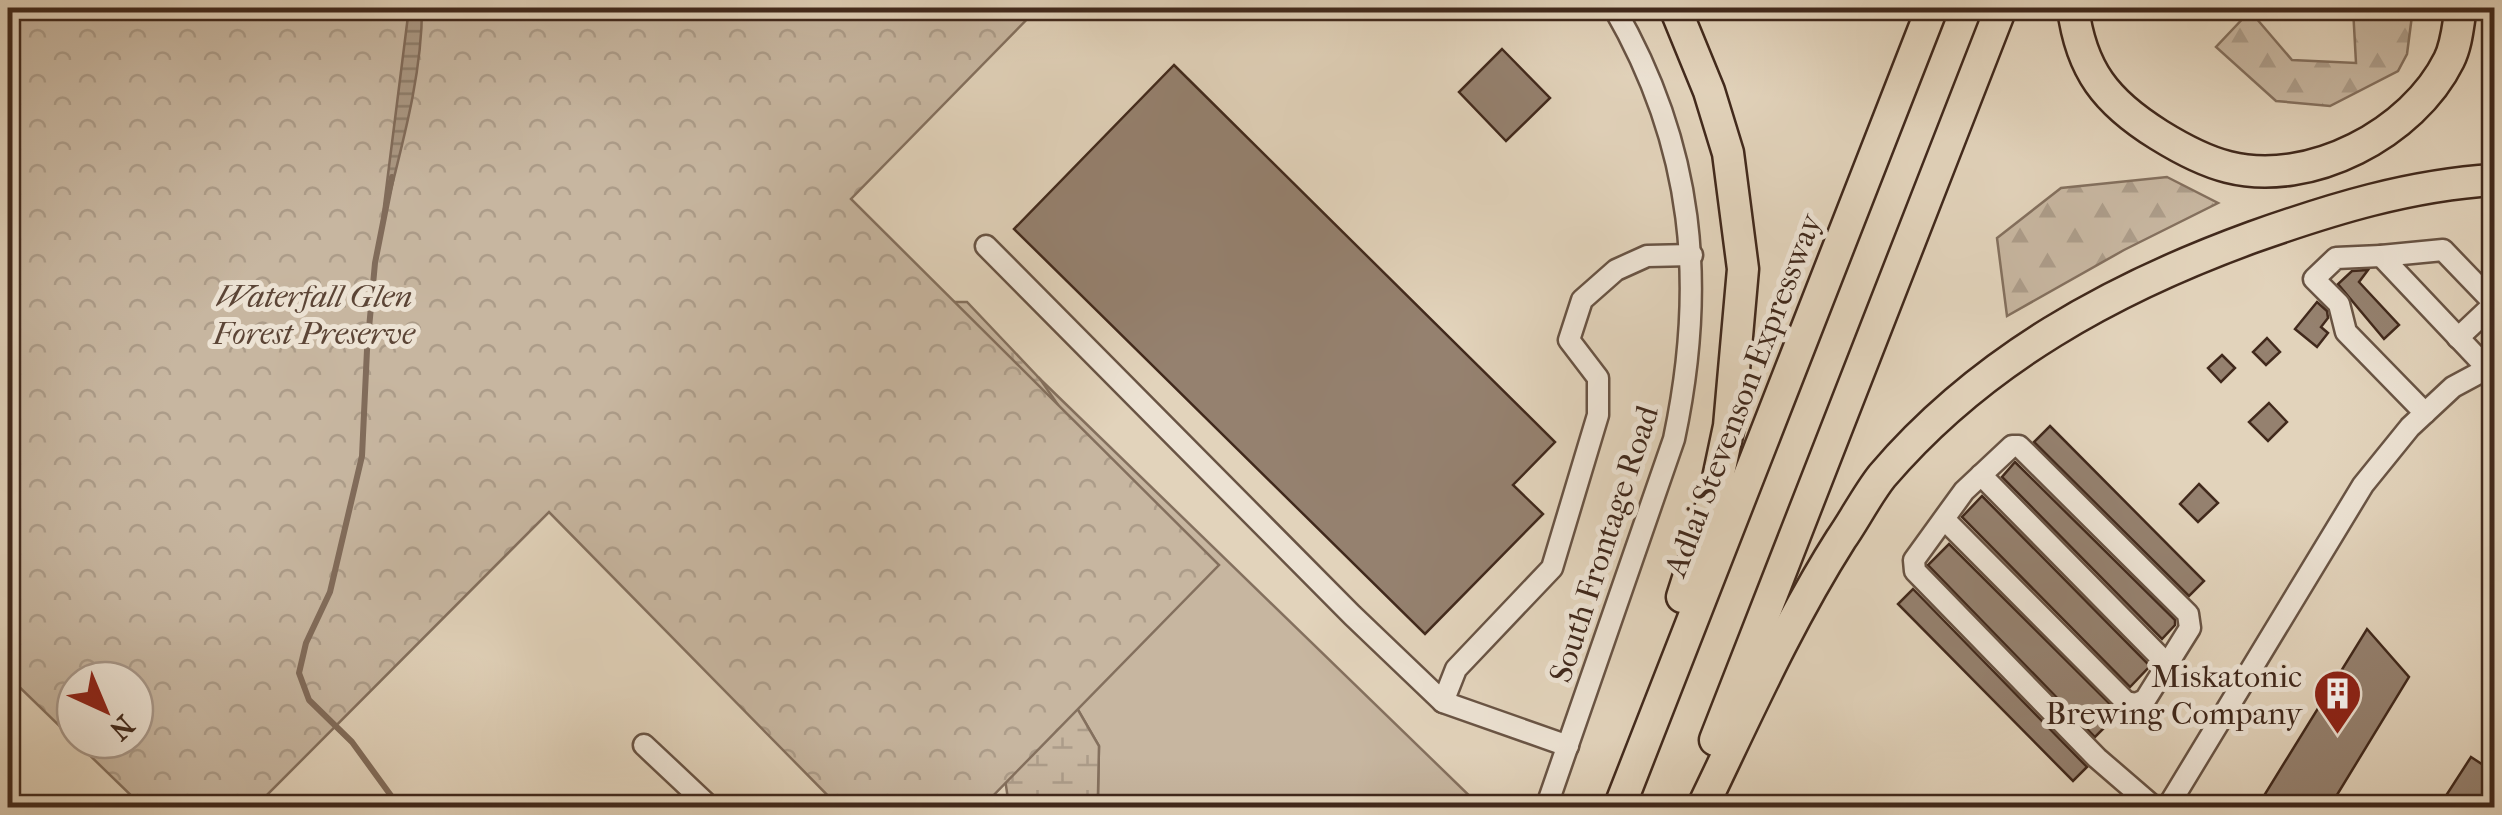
<svg xmlns="http://www.w3.org/2000/svg" width="2502" height="815" font-family="'IM FELL French Canon',serif">
<defs>
<pattern id="forest-firs" width="22" height="20" patternUnits="userSpaceOnUse" patternTransform="scale(2.5)"><rect width="22" height="20" fill="#c7b6a0"/><path d="M5 1l3.5 6h-7zM16 11l3.5 6h-7z" fill="#ac9c89"/></pattern>
<pattern id="wetland-marsh" width="20" height="14" patternUnits="userSpaceOnUse" patternTransform="scale(2.5)"><rect width="20" height="14" fill="#c7b6a0"/><path d="M1 5h8M5 5V1M11 12h8M15 12V8" fill="none" stroke="#ac9c89"/></pattern>
<pattern id="park-crowns" width="20" height="18" patternUnits="userSpaceOnUse" patternTransform="scale(2.5)"><rect width="20" height="18" fill="#c7b6a0"/><path d="M2 6a3 3 0 1 1 6 0M12 15a3 3 0 1 1 6 0" fill="none" stroke="#ac9c89"/></pattern>
<pattern id="water-rules" width="6" height="5" patternUnits="userSpaceOnUse" patternTransform="scale(2.5)"><rect width="6" height="5" fill="#ab9985"/><path d="M0 2.5h6" fill="none" stroke="#8d7d6c"/></pattern>
</defs>
<rect width="100%" height="100%" fill="#e2d3bb"/>
<filter id="stains"><feTurbulence type="fractalNoise" baseFrequency=".002" numOctaves="4"/><feColorMatrix values="0 0 0 0 .2 0 0 0 0 .09 0 0 0 0 .02 0 0 0 .5 -.17"/></filter>
<radialGradient id="worn" r=".72"><stop offset=".6" stop-color="#630" stop-opacity="0"/><stop offset="1" stop-color="#630" stop-opacity=".3"/></radialGradient>
<path fill="#c7b6a0" stroke="#84705e" stroke-width="2.5" d="M1040 379 1481 807H1087L1098 794 1099 746 1063 684Z"/>
<g fill="url(#forest-firs)" stroke="#84705e" stroke-width="2.5">
<path d="M2353 8H2413L2407 54 2398 71 2330 106 2276 101 2216 47 2250 11 2292 60 2356 63Z"/>
<path d="M2167 177 2218 203 2124 250 2007 316 1997 238 2061 188Z"/>
</g>
<path fill="url(#wetland-marsh)" stroke="#84705e" stroke-width="2.5" d="M935 302H967L1040 379 1065 415 1063 684 1099 746 1098 794 1087 807 1009 806Z"/>
<path fill="url(#park-crowns)" stroke="#84705e" stroke-width="2.5" fill-rule="evenodd" d="M8 8H1038L851 199 1219 565 982 807H839L549 512 255 807H143L8 676ZM75 680H135V740H75Z"/>
<path fill="url(#water-rules)" stroke="#816c5b" stroke-width="2.5" d="M409 8H422C422 82 398 158 381 230Z"/>
<g fill="none" stroke-linecap="round" stroke-linejoin="round">
<path stroke="#816c5b" stroke-width="6" d="M392 177 375 263 367 350 362 456 330 592 306 643 299 673 309 700 352 742 400 808"/>
</g>
<g fill="#95816f" stroke="#41291c" stroke-width="2.5">
<path d="M1502 49 1550 98 1506 141 1459 92Z"/>
<path d="M1174 65 1555 442 1513 485 1543 514 1425 634 1014 229Z"/>
<path d="M2368 270 2359 282 2399 325 2384 339 2338 284 2352 271Z"/>
<path d="M2317 302 2327 311 2328 318 2321 327 2328 333 2317 347 2295 329Z"/>
<path d="M2267 338 2280 352 2266 365 2253 352Z"/>
<path d="M2222 355 2235 368 2221 382 2208 368Z"/>
<path d="M2269 403 2287 422 2268 441 2249 422Z"/>
<path d="M2050 426 2204 581 2189 596 2034 442Z"/>
<path d="M2015 462 2175 620V625L2162 639 2002 477Z"/>
<path d="M2199 484 2218 503 2198 522 2180 504Z"/>
<path d="M1982 496 2150 666 2130 687 1962 517Z"/>
<path d="M1949 544 2119 713 2095 737 1928 565Z"/>
<path d="M1913 589 2087 767 2073 781 1898 604Z"/>
<path d="M2367 629 2409 677 2329 808H2287L2265 794Z"/>
<path d="M2471 757 2494 772V808H2438Z"/>
</g>
<g fill="none" stroke-linecap="round" stroke-linejoin="round">
<defs>
<g id="minor">
<path d="M986 246 1352 615 1443 702"/>
<path d="M2381 256 2443 250 2494 303"/>
<path d="M2458 338 2494 304"/>
<path d="M2425 413 2346 332 2339 304 2314 279 2336 258 2381 256 2487 368"/>
<path d="M1981 475 2167 664"/>
<path d="M1944 519 2126 702 2136 704 2145 700 2190 628 2188 614 2019 446H2012L1964 491 1914 560 1915 571 2097 758 2155 808"/>
<path d="M644 745 711 808"/>
<path d="M1568 746 1443 702 1456 669 1552 568 1598 415V378L1569 340 1582 300 1616 270 1647 256 1692 255"/>
<path d="M1546 808 1674 439C1707 284 1694 146 1614 8"/>
<path d="M2167 808 2363 485 2410 427 2453 387 2494 365"/>
</g>
<g id="highway">
<path d="M1675 8 1709 91 1728 153 1743 269 1729 426 1714 497 1682 597"/>
<path d="M2073 8C2081 70 2106 102 2159 135 2180 148 2204 161 2228 167 2310 188 2413 133 2449 60 2457 44 2458 24 2461 8"/>
<path d="M1715 740 2001 8"/>
<path d="M1619 808 1932 8"/>
<path d="M1702 808C1746 717 1787 624 1841 539 1855 519 1867 495 1882 476 1981 360 2113 288 2253 237 2332 209 2410 185 2494 180"/>
</g>
</defs>
<use href="#minor" stroke="#695444" stroke-width="25"/>
<use href="#highway" stroke="#41291c" stroke-width="35"/>
<use href="#minor" stroke="#ece2d3" stroke-width="20"/>
<use href="#highway" stroke="#e2d3bb" stroke-width="30"/>
</g>
<defs>
<symbol id="building-pin" viewBox="-11 -11 22 30"><path d="M0 17L-7.5 6A9.5 9.5 0 1 1 7.5 6Z" fill="#8f2418" stroke="#ece2d3"/><path d="M-4-6H4V6H1V3H-1V6H-4ZM-2.5-4.3h1.7v1.8h-1.7ZM.8-4.3h1.7v1.8H.8ZM-2.5-1h1.7V.8h-1.7ZM.8-1h1.7V.8H.8Z" fill="#fff"/></symbol>
</defs>
<g fill-rule="evenodd">
<use href="#building-pin" x="2310" y="666" width="55" height="75"/>
</g>
<g text-anchor="middle" dominant-baseline="central" stroke-width="10" stroke-linejoin="round" paint-order="stroke">
<g font-size="32" font-style="italic" fill="#5c4536" stroke="#ece2d3">
<text x="314" y="296">Waterfall Glen<tspan x="314" dy="37">Forest Preserve</tspan></text>
</g>
<g font-size="32" fill="#41291c" stroke="#ece2d3">
<text transform="translate(1743 395) rotate(-69)">Adlai Stevenson Expressway</text>
<text transform="translate(1604 544) rotate(-72)">South Frontage Road</text>
</g>
<g font-size="32" fill="#41291c" stroke="#ece2d3" text-anchor="end">
<text x="2302" y="676">Miskatonic<tspan x="2302" dy="37">Brewing Company</tspan></text>
</g>
</g>
<rect width="2502" height="815" fill="none" stroke="#e2d3bb" stroke-width="40"/>
<rect x="10" y="10" width="2482" height="795" fill="none" stroke="#41291c" stroke-width="5"/>
<rect x="20" y="20" width="2462" height="775" fill="none" stroke="#41291c" stroke-width="2.5"/>
<g transform="translate(105 710) rotate(136)"><circle r="48" fill="#ece2d3" stroke="#a8988a" stroke-width="2.5"/>
<path d="M0-8L18 38L0 25L-18 38Z" fill="#8f2418"/>
<text y="-15" font-size="28" font-weight="bold" text-anchor="middle" fill="#41291c">N</text>
</g>
<rect width="100%" height="100%" filter="url(#stains)"/>
<rect width="100%" height="100%" fill="url(#worn)"/>
</svg>
